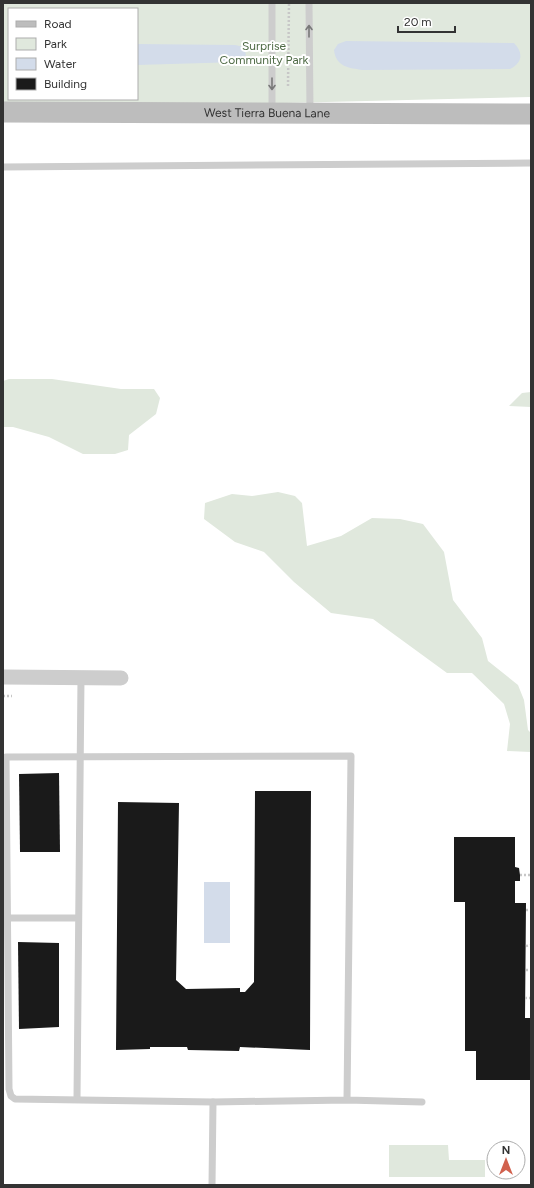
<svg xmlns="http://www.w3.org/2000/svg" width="534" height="1188" font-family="Figtree,sans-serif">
<rect width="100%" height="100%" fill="#fff"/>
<g fill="#e0e8dd" fill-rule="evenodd">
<path d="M3 3H531V97L241 104 3 102ZM9 9H137V99H9Z"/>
<path d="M9 379H52L121 389H154L160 398 156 414 129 435 128 450 115 454H83L49 437 13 427H3V381Z"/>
<path d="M531 392V407L509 406 522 393Z"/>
<path d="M278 492 295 496 302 503 307 546 341 536 372 518 400 519 423 524 444 552 453 600 482 638 488 661 518 685 524 700 528 730 531 733V752L507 751 510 724 504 704 472 673H447L373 619 331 613 294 582 264 552 235 542 204 519 205 503 232 494 252 496Z"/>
<path d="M389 1145H448L449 1160H485V1177H389Z"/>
</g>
<g fill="#d3dcea">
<path d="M346 41 514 43C524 53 522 63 510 69L363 70C349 68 336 67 334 50L338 44Z"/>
<path d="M137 44 235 45 244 47 246 55 239 62 137 65Z"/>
<rect x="204" y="882" width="26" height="61"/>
</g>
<g fill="#1a1a1a">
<path d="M59 773 60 852H20L19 774Z"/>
<path d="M255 791H311L310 1050 240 1047 239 1051 188 1050 187 1047H150V1049L116 1050 118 802 179 803 176 980 186 989 240 988V992H245L254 982Z"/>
<path d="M454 837H515V867L519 868 520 875V881H515V903H526L525 1018H531V1080H476V1051H465V902H454Z"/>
<path d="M18 942 59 943V1027L19 1029Z"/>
</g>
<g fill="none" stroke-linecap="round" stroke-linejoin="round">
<g stroke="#c7c7c7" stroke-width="2.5" stroke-dasharray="2 2" stroke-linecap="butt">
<path d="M288 86 289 3"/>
<path d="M3 696H12"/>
<path d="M520 875H531"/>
<path d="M526 910H531"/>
<path d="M526 946 531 945"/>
<path d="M526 970H531"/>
<path d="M525 998H531"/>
</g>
<g stroke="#cdcdcd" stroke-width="7">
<path d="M309 3 310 112"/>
<path d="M272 111V3"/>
<path d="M3 167 531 163"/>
<path d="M3 918H78"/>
<path d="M77 1099 81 678"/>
<path d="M347 1100 351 756 6 757 9 1089 11 1096 15 1099 213 1102 347 1100 422 1102"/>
<path d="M212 1185 213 1102"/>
</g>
<path stroke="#cdcdcd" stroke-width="15" d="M3 677 121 678"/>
<path stroke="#bdbdbd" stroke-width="21" id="s1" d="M3 112 531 114"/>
</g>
<defs><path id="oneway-shaft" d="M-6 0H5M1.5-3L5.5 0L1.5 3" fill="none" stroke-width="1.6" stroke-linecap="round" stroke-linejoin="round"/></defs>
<g stroke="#787878">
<use href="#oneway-shaft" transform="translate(309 31) rotate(-90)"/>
<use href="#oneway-shaft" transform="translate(272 84) rotate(90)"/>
</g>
<g text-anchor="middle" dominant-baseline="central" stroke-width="4" stroke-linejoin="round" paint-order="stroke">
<g font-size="12" fill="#4e6a45" stroke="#fff">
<text x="264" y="46">Surprise<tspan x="264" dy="14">Community Park</tspan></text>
</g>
<g font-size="12" fill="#333" stroke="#fff">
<text stroke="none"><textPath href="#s1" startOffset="264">West Tierra Buena Lane</textPath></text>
</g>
</g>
<rect width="534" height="1188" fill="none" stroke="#333333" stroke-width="8"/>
<rect x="8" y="8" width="130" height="92" fill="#ffffff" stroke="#adadad"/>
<rect x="16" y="21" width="20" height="6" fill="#bdbdbd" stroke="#adadad"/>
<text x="44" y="28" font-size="12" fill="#333333">Road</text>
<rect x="16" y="38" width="20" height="12" fill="#e0e8dd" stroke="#adadad"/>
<text x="44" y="48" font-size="12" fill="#333333">Park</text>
<rect x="16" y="58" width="20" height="12" fill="#d3dcea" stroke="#adadad"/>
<text x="44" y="68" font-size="12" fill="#333333">Water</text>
<rect x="16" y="78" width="20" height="12" fill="#1a1a1a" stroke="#adadad"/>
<text x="44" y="88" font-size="12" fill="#333333">Building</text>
<g transform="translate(506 1160)"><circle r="19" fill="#ffffff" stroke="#adadad"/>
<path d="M0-3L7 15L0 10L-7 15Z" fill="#d1614e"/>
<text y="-6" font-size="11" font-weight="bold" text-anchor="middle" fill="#333333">N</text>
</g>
<path d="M398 26v6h57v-6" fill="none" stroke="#333333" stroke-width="2"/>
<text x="404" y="26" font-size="12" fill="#333333" stroke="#ffffff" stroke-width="3" paint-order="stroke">20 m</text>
</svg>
